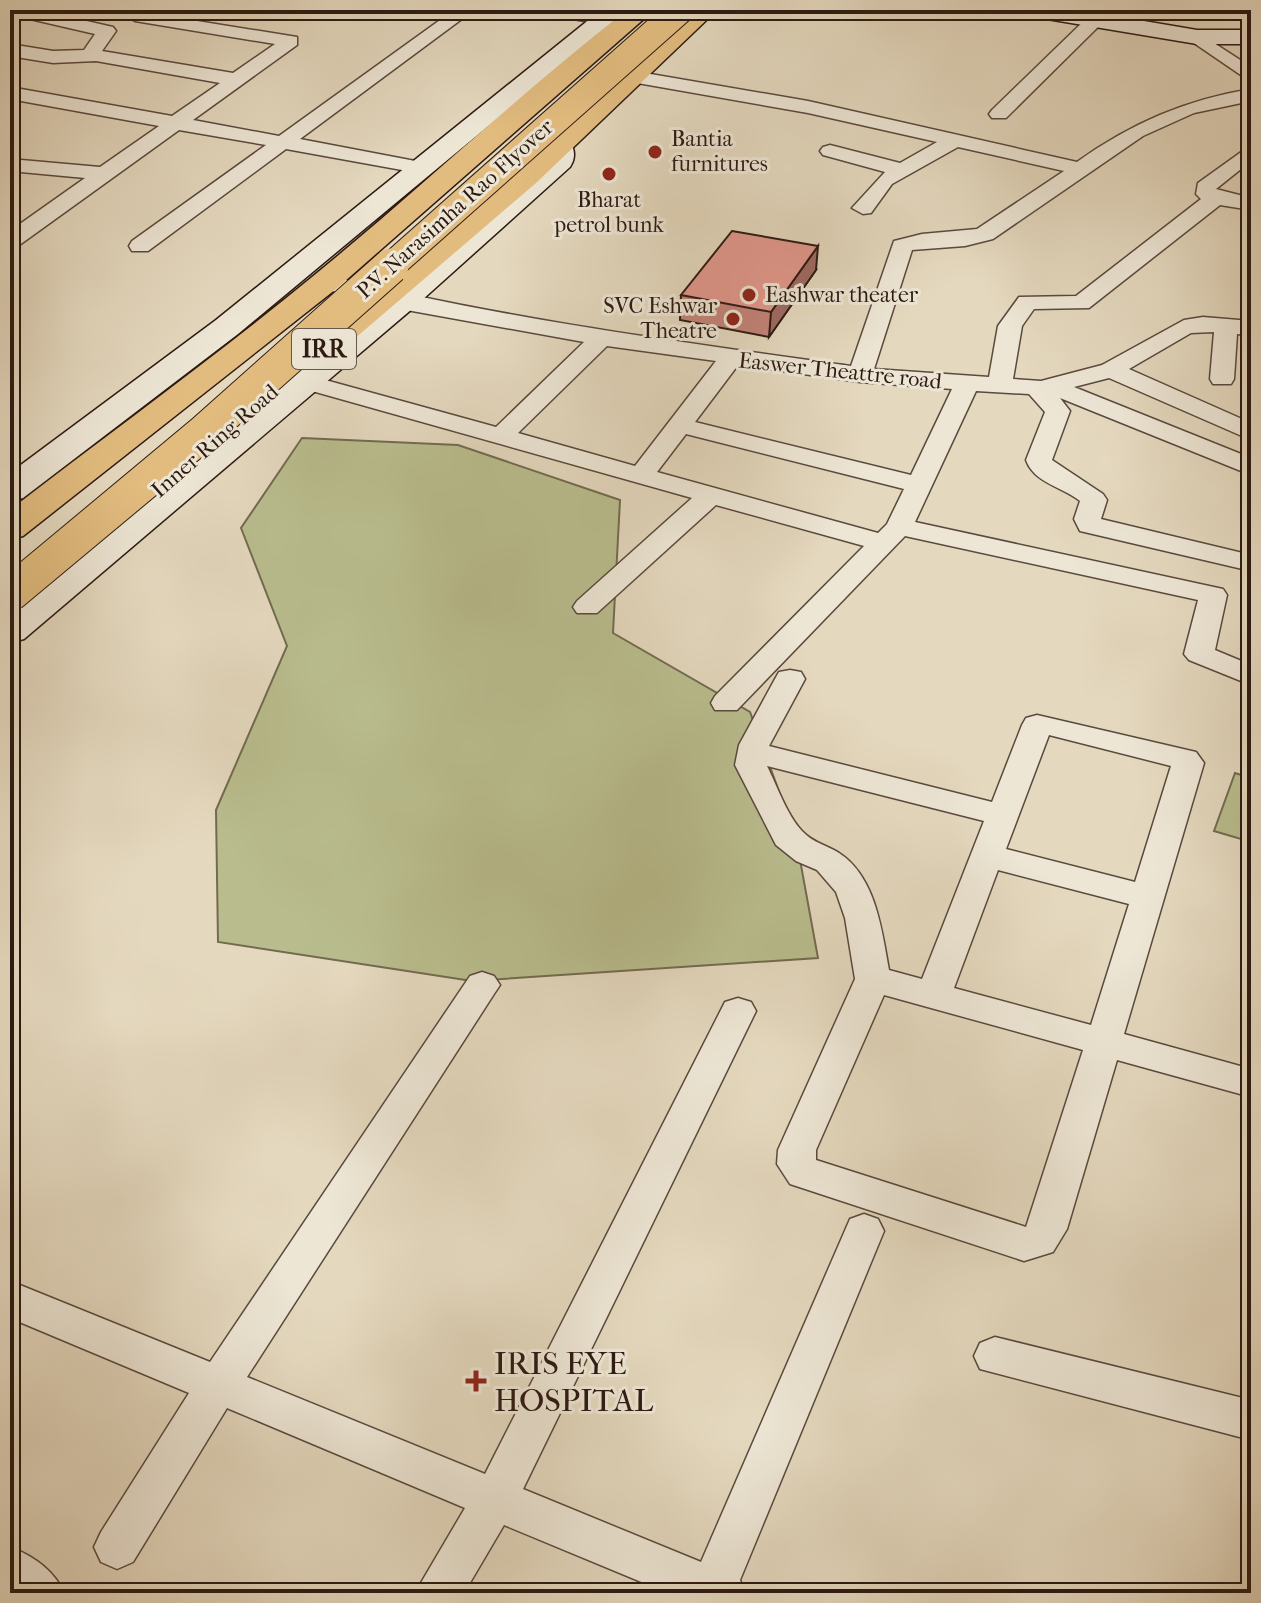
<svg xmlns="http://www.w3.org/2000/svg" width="1261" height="1603" font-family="'IM FELL French Canon',serif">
<rect width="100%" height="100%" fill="#e4d8be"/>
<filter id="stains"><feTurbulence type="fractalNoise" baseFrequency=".0025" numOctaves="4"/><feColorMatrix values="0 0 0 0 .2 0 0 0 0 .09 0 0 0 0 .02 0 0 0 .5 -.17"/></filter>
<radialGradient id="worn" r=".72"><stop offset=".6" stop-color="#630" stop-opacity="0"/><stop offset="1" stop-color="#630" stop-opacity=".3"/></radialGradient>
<g fill="#b9bd8e" stroke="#726b50" stroke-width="2">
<path d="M302 438 458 445 620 500 613 633 750 712 796 838 818 958 472 981 218 942 216 810 287 646 241 528Z"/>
<path d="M1235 773 1251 778V842L1214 831Z"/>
</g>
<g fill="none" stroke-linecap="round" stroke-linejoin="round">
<defs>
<g id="street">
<path d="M16 10H38L113 27 116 31 102 51 233 73 275 44 135 21 126 16 135 11 297 37V45L193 120 279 136 454 10H474L300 139 431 164 434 168 431 172 424 174 286 149 148 251H132L129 246 132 241 266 145 179 130 18 246 10 248V231L85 178 10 171V159L100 167 159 126 10 99V87L172 116 220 83 96 61 53 63 10 56V44L53 51 84 50 95 34 17 16Z"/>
<path d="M552 10H597L617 17C606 27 563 20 552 10Z"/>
<path d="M1094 16 1100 17V25L1006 118H992L989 114 992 110 1088 17Z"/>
<path d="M1197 32 1251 67V82L1191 41 1188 37Z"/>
<path d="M633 71 808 101 1077 162C1132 123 1185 100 1251 89V101L1194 113 1143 136 993 239 965 246 912 250 874 369 989 377 998 326 1019 297 1076 296 1201 199 1196 194 1198 183 1251 145V161L1216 189 1251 198V210L1220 205 1089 308 1034 309 1022 326 1013 379 1041 381 1102 365 1184 320 1203 317 1251 321V335L1237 334 1234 379 1231 384H1213L1210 379 1214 332 1191 333 1129 369 1251 423V440L1109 378 1074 387 1251 458V475L1060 398 1070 411 1052 460 1103 494 1107 500 1101 519 1251 555V571L1080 531 1074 519 1080 501C1063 487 1034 483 1026 460L1045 412 1029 394 976 391 915 522 1223 589 1227 595 1215 650 1251 665V685L1189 660 1184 654 1198 600 905 536 737 710H715L711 703 715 696 864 546 716 505 597 613H577L573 607 577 601 692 498 280 382 277 377 289 370 496 427 584 342 401 309 317 287 314 282 325 275C498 318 674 341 851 366L894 241 922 234 977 229 1064 171 958 147 892 184 871 213 863 214 852 208 885 172 823 155 820 151 823 147 830 145 900 163 937 142 808 113 626 81 624 77ZM607 346 716 361 635 466 518 433ZM738 365 860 382 952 389 911 475 695 422ZM686 434 904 489 887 524 878 533 657 472Z"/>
<path d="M790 670 801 672 805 679 769 746 992 802 1022 725 1026 718 1037 715 1196 752 1204 763 1124 1034 1251 1069V1097L1117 1060 1067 1229 1053 1252 1024 1261 790 1184 777 1164 778 1150 855 979 845 918 836 892 817 870 796 861 776 845 735 765 739 745 775 679 779 672ZM1049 735 1171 766 1135 882 1006 849ZM767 766 984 821 922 979 889 970C882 931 876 877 839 853 827 845 813 843 802 831 787 815 777 786 767 766ZM998 870 1129 904 1091 1025 954 988ZM884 995 1083 1050 1026 1227 816 1160V1150Z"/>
<path d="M482 972 494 976 500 985 494 994 247 1377 485 1474 725 1002 738 998 751 1002 756 1011 523 1489 701 1562 850 1219 864 1214 878 1219 884 1231 740 1580 745 1593H668L504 1525 464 1593H415L465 1508 227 1408 133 1562 117 1569 101 1562 94 1547 101 1532 189 1393 10 1318V1281L210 1362 470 976Z"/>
<path d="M995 1337 1251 1400V1440L980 1369 974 1356 980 1343Z"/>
<path d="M10 1547C33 1556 54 1570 64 1593H10Z"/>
</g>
<g id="secondary">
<path d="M601 10H628L238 334 23 498 10 501V473L216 320Z"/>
<path d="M1023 10H1079L1197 30H1251V44H1197L1035 17Z"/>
<path d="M559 138 569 140C575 149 576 158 570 167L412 309 24 639 10 643V611L390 295 546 159 545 146 549 140Z"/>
</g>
<g id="primary">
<path d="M627 10H654L336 289 23 536 10 539V510C112 431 218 355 317 273 422 187 520 93 627 10Z"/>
<path d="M691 10H717L536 183 353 340 342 343 331 340 326 333 331 326 516 171Z"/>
</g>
</defs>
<use href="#street" stroke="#5a493d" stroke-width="3"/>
<use href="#secondary" stroke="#2c1912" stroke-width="3"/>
<use href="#primary" stroke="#2c1912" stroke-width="3"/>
<use href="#street" fill="#ede6d5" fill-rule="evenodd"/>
<use href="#secondary" fill="#ede6d5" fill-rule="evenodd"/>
<use href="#primary" fill="#e2bc7f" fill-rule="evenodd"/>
<defs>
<path id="highway-bridge-far1" d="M389 268 680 10"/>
<path id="highway-bridge" d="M10 594 202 434 391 266"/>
</defs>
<use href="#highway-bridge-far1" stroke="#2c1912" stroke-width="29" stroke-linecap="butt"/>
<use href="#highway-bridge" stroke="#2c1912" stroke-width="37" stroke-linecap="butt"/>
<use href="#highway-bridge-far1" stroke="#e2bc7f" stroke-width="27"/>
<use href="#highway-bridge" stroke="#e2bc7f" stroke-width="35"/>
</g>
<path fill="#c38379" stroke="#2c1912" stroke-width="2" d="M816 270 769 337 680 320 681 295Z"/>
<path fill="#9f6a63" stroke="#2c1912" stroke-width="2" d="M818 246 816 270 769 337 771 312Z"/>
<path fill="#e3988d" stroke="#2c1912" stroke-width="2" d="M732 231 818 246 771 312 681 295Z"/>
<g fill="#8f2418" stroke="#ede6d5" stroke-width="3">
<circle cx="655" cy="152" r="8"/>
<circle cx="609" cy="174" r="8"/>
<circle cx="749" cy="295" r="8"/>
<circle cx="733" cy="319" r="8"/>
<path d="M472 1369h8v8h8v8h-8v8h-8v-8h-8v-8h8z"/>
</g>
<g text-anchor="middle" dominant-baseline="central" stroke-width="6" stroke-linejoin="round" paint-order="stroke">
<g font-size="22" fill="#2c1912" stroke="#ede6d5" text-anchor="start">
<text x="671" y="139">Bantia<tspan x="671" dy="25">furnitures</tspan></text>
<text x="609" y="200" text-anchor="middle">Bharat<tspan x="609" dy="25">petrol bunk</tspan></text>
<text x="765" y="295">Eashwar theater</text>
<text x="717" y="306" text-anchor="end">SVC Eshwar<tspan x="717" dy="25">Theatre</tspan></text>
</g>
<g font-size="22" fill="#2c1912" stroke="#ede6d5">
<text transform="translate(455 209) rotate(-42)">P.V. Narasimha Rao Flyover</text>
<text transform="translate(840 371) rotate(6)">Easwer Theattre road</text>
<text transform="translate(215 441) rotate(-41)">Inner Ring Road</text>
</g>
<rect fill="#ede6d5" stroke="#66564c" stroke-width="2" x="292" y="329" width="64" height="40" rx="6"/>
<g font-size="24" font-weight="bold" fill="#2c1912">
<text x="324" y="349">IRR</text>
</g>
<g font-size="32" fill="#2c1912" stroke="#ede6d5" text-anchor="start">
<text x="494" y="1363">IRIS EYE<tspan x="494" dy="37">HOSPITAL</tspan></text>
</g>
</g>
<rect width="1261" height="1603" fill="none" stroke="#e4d8be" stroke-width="40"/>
<rect x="12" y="12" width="1237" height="1579" fill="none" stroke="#2c1912" stroke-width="4"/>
<rect x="20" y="20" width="1221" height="1563" fill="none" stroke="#2c1912" stroke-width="2"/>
<rect width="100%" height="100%" filter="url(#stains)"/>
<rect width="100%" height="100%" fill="url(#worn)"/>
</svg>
